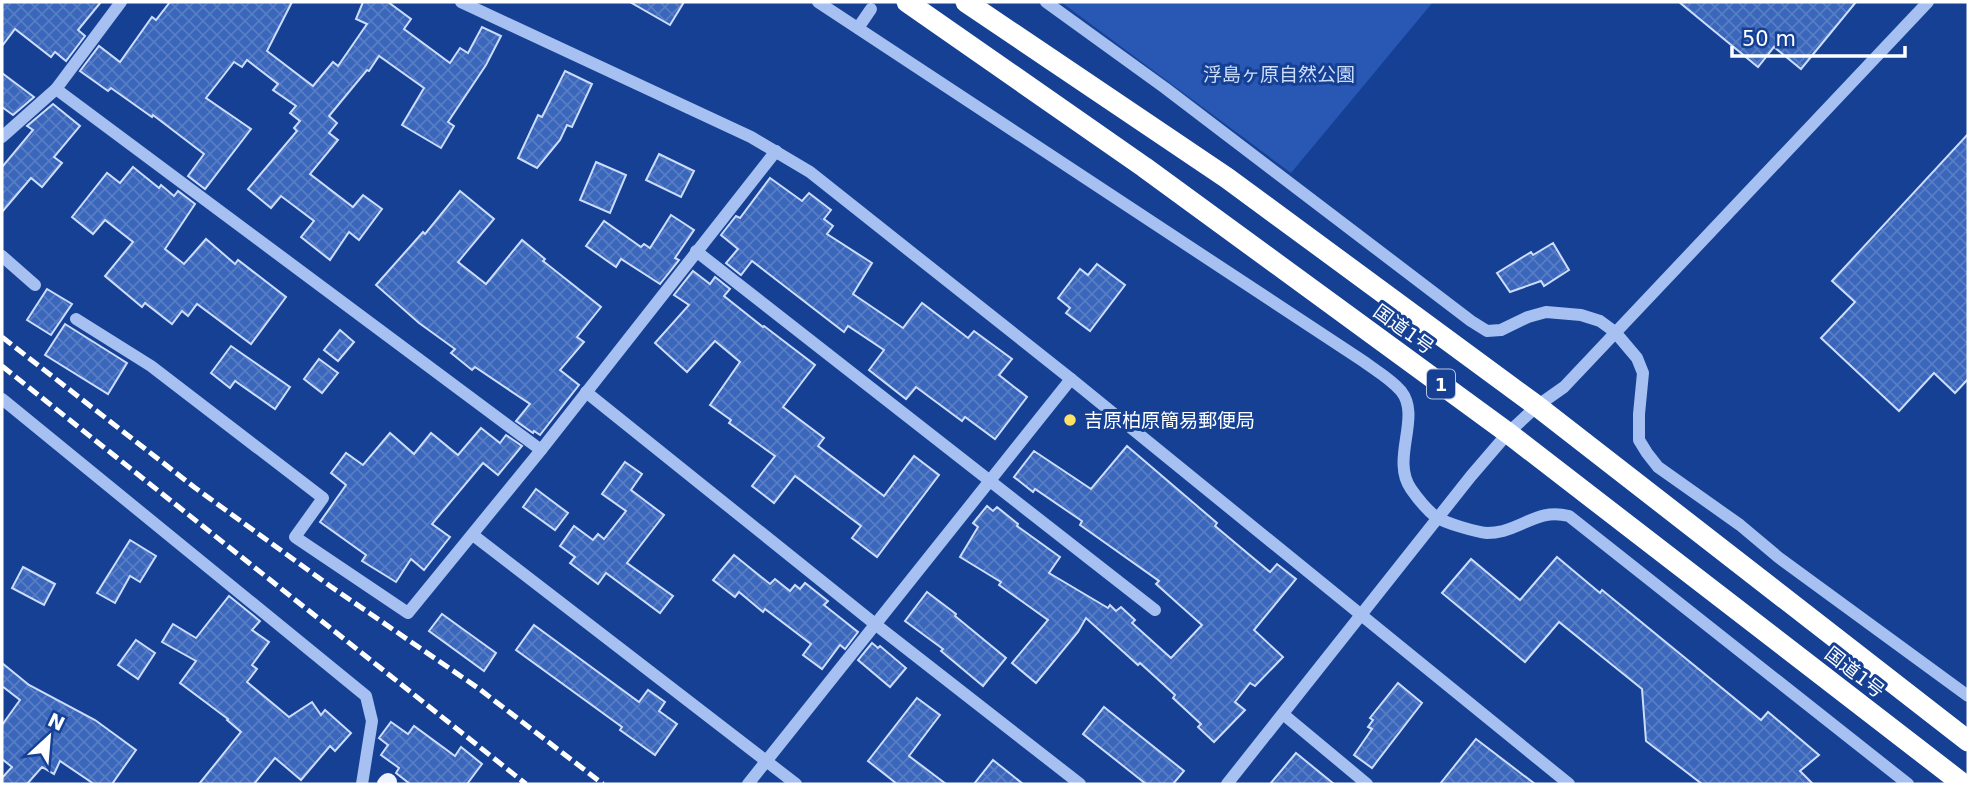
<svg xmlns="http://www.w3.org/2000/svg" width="1970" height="786" font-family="'DejaVu Sans','Noto Sans JP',sans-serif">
<defs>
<pattern id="building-cross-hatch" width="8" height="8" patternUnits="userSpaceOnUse" patternTransform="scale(1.75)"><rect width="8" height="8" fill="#3a66bb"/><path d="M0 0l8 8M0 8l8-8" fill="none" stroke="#587dc5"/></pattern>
</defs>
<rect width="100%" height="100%" fill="#154094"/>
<path fill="#2858b3" d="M1061 2H1433L1291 173Z"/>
<g fill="url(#building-cross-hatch)" stroke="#ccddfc" stroke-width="2">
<path d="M2 2H101L78 30 85 36 66 61 55 52 51 57 15 29 2 46Z"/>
<path d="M170 2H292L267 51 313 86 333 62 338 66 367 24 356 19 363 2H388L411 19 404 29 450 63 460 48 468 53 482 27 501 36 486 65 448 122 454 126 441 148 402 125 424 88 379 56 369 71 367 70 329 116 337 123 329 133 338 140 310 174 353 207 363 195 382 209 359 240 349 232 330 260 301 237 314 221 281 196 271 208 248 189 297 131 294 128 300 121 290 113 296 106 273 90 278 84 247 60 242 67 234 62 206 98 251 129 205 189 188 176 204 154 153 115 152 117 111 88 108 91 80 71 99 46 120 62 152 17 156 20Z"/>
<path d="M630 2H684L670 25Z"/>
<path d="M1679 2H1856L1801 69 1774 47 1758 67Z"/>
<path d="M565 71 592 84 572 127 567 125 560 140 537 168 518 158 538 115 542 117Z"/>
<path d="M2 73 34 97 13 115 2 107Z"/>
<path d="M53 104 80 126 54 157 62 163 42 187 31 178 2 212V167L33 130 27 126Z"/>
<path d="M1968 134V379L1955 393 1934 373 1899 411 1821 338 1855 302 1832 281Z"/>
<path d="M659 154 694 171 681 197 646 180Z"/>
<path d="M596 162 626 175 610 213 580 200Z"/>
<path d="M133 167 159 188 161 185 174 196 178 191 195 204 165 249 184 264 206 239 235 264 238 260 286 297 251 344 197 304 188 316 182 311 172 324 145 303 142 307 105 276 133 242 105 220 93 234 72 217 107 173 120 183Z"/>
<path d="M770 178 802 201 809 193 831 210 824 219 833 226 827 234 872 263 853 294 903 328 922 303 968 338 974 331 1012 359 999 375 1027 397 995 439 965 417 962 421 916 387 906 399 869 370 884 350 848 326 844 332 752 261 741 275 726 263 738 249 721 235 736 216 740 218Z"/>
<path d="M460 191 494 219 458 262 486 284 522 240 545 259 543 261 601 307 577 337 584 342 560 370 579 385 540 435 534 431 533 433 516 421 530 404 475 367 472 370 451 353 455 349 419 323 376 285 423 232 425 234Z"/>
<path d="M671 215 694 230 675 258 679 260 660 284 621 259 616 267 586 246 604 221 641 247 644 244 650 248Z"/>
<path d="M1553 243 1569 270 1544 286 1541 281 1510 292 1497 273 1531 252 1533 255Z"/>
<path d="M1097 264 1125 285 1090 331 1066 313 1070 308 1058 298 1080 269 1088 275Z"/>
<path d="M693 271 710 284 715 277 730 289 724 296 763 327 764 326 815 365 783 407 824 438 818 446 884 496 914 456 939 475 877 557 852 538 861 526 795 476 774 503 752 486 775 456 729 423 731 420 710 405 740 362 715 341 687 372 655 343 689 305 674 295Z"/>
<path d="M47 289 72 304 51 335 27 320Z"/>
<path d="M65 324 127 363 108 394 45 355Z"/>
<path d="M340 330 354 342 338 361 324 350Z"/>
<path d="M231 346 290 387 275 409 235 381 230 388 211 373Z"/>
<path d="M319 359 338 373 322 393 304 379Z"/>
<path d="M481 428 500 443 506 435 522 446 498 475 483 463 432 524 450 537 424 570 411 559 396 582 362 561 366 555 320 522 346 485 331 473 346 453 363 465 390 433 414 454 431 433 458 455Z"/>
<path d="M1127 446 1217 523 1215 526 1270 572 1277 564 1296 579 1254 630 1283 657 1255 686 1250 683 1235 702 1245 710 1214 742 1198 727 1201 724 1173 698 1175 695 1140 663 1138 665 1086 618 1078 632 1036 683 1012 663 1048 620 999 585 1001 582 960 557 978 527 973 523 987 506 993 511 997 507 1018 524 1017 526 1060 557 1049 573 1108 608 1110 605 1116 611 1121 607 1135 620 1132 623 1171 658 1202 625 1156 584 1159 581 1080 525 1082 521 1035 489 1033 492 1014 477 1034 451 1091 489Z"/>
<path d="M625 462 642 474 631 490 664 515 627 563 673 596 660 613 606 573 598 584 570 563 575 557 560 546 574 526 593 540 598 534 604 539 626 511 602 494Z"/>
<path d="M536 489 568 513 555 530 523 507Z"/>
<path d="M130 540 156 556 140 582 130 576 115 603 97 593Z"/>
<path d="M734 555 770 584 775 579 790 591 795 585 800 589 805 583 828 601 824 605 858 632 845 649 840 645 822 669 803 655 811 644 765 609 763 612 739 592 735 597 713 580Z"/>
<path d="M1557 557 1600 593 1602 590 1761 720 1768 712 1819 755 1800 771 1813 784H1702L1646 741 1642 689 1559 622 1525 662 1442 593 1471 559 1520 600Z"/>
<path d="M23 567 55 584 44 605 12 588Z"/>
<path d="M927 592 956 614 955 616 1006 658 983 686 941 651 943 649 905 621Z"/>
<path d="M229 596 260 621 252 630 269 642 252 665 257 669 247 682 289 717 312 702 321 715 325 710 351 733 335 751 330 746 301 780 275 758 254 784H199L241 732 227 720 228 719 180 683 196 661 162 642 173 624 196 638Z"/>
<path d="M442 614 496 653 484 671 429 631Z"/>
<path d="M534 625 639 702 648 690 665 702 659 711 677 724 655 755 620 730 622 727 516 650Z"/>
<path d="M136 640 155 653 138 679 118 665Z"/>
<path d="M872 643 878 648 880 646 906 668 890 687 858 660Z"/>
<path d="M2 663 29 685 95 720 136 750 112 784H94L60 761 54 774 42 767 27 784H2V778L12 767 2 759V725L20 700 2 686Z"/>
<path d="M1398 683 1422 703 1372 768 1354 755 1372 729 1368 727 1373 720 1370 718Z"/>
<path d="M917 698 940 715 909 756 946 784H897L868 761Z"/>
<path d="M1104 707 1184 771 1173 784H1146L1083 734Z"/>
<path d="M391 722 408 734 414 726 455 756 461 747 482 764 467 784H410L396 773 399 768 381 755 388 745 379 738Z"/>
<path d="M1476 739 1535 784H1440Z"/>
<path d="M1296 753 1334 784H1270Z"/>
<path d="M993 760 1023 784H974Z"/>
</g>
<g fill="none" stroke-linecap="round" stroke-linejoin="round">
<g stroke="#a5c0f1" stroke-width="12">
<path d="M461 2 751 137 810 172 1071 379 1569 784"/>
<path d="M818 2 1363 361C1375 370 1391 379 1401 391 1422 417 1390 459 1411 489 1418 499 1427 510 1436 517 1445 523 1476 532 1487 533 1492 533 1499 532 1503 531 1528 524 1541 509 1569 516L1908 784"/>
<path d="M1046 2 1165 88 1471 321 1487 331 1501 330 1528 317 1546 312 1581 315 1600 321 1615 332 1637 358 1643 373 1639 414V440L1647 453 1658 467 1740 525 1778 557 1968 696"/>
<path d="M858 28 871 9"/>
<path d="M56 89 541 450"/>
<path d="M2 137 56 89 121 2"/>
<path d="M696 251 1155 610"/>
<path d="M2 256 35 285"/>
<path d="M76 319 151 366 323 498 295 537 408 613 541 450 776 151"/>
<path d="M586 392 875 624 1080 784"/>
<path d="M2 399 366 696 372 721 362 784"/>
<path d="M473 535 796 784"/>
<path d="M1283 714 1367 784"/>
<path d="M748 784 1071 379"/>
<path d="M1227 784 1471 476 1508 433 1537 406 1564 387 1928 2"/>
</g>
<path stroke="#eff4ff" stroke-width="18" d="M386 784 388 782"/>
<g stroke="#fff" stroke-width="21">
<path d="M907 2 1144 167 1508 433 1963 784"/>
<path d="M966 2 1227 178 1537 406 1968 741"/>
</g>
<g stroke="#fff" stroke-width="5" stroke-dasharray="12 5" stroke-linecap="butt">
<path d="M2 337 194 487 330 586 478 688 603 784"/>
<path d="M2 366 526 784"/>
</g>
</g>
<circle fill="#ffe265" stroke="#154094" stroke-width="2.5" cx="1070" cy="420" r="7"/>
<g text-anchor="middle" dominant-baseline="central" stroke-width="6" stroke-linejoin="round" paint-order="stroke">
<rect fill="#154094" stroke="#b9c6df" stroke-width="2" x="1427" y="369.5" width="28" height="29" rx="5"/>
<g font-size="18" font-weight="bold" fill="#fff">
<text x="1441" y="384">1</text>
</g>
<g font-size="19" fill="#ccddfc" stroke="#154094">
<text x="1279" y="74">浮島ヶ原自然公園</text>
</g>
<g font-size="19" fill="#fff" stroke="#154094">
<text transform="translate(1404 329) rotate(36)">国道1号</text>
<text transform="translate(1855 672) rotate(38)">国道1号</text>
</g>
<g font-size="19" fill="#fff" stroke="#154094" text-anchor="start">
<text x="1084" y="420">吉原柏原簡易郵便局</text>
</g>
</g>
<rect width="1970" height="786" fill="none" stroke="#ffffff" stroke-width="7"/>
<g transform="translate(49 737) rotate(26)" stroke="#154094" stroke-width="5" paint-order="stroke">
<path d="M0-5L12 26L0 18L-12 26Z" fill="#ffffff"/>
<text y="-10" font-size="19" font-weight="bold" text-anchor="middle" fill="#ffffff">N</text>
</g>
<path d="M1732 46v10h173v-10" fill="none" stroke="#ffffff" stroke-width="3.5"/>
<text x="1742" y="46" font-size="21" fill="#ffffff" stroke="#154094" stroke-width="5" paint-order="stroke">50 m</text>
</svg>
